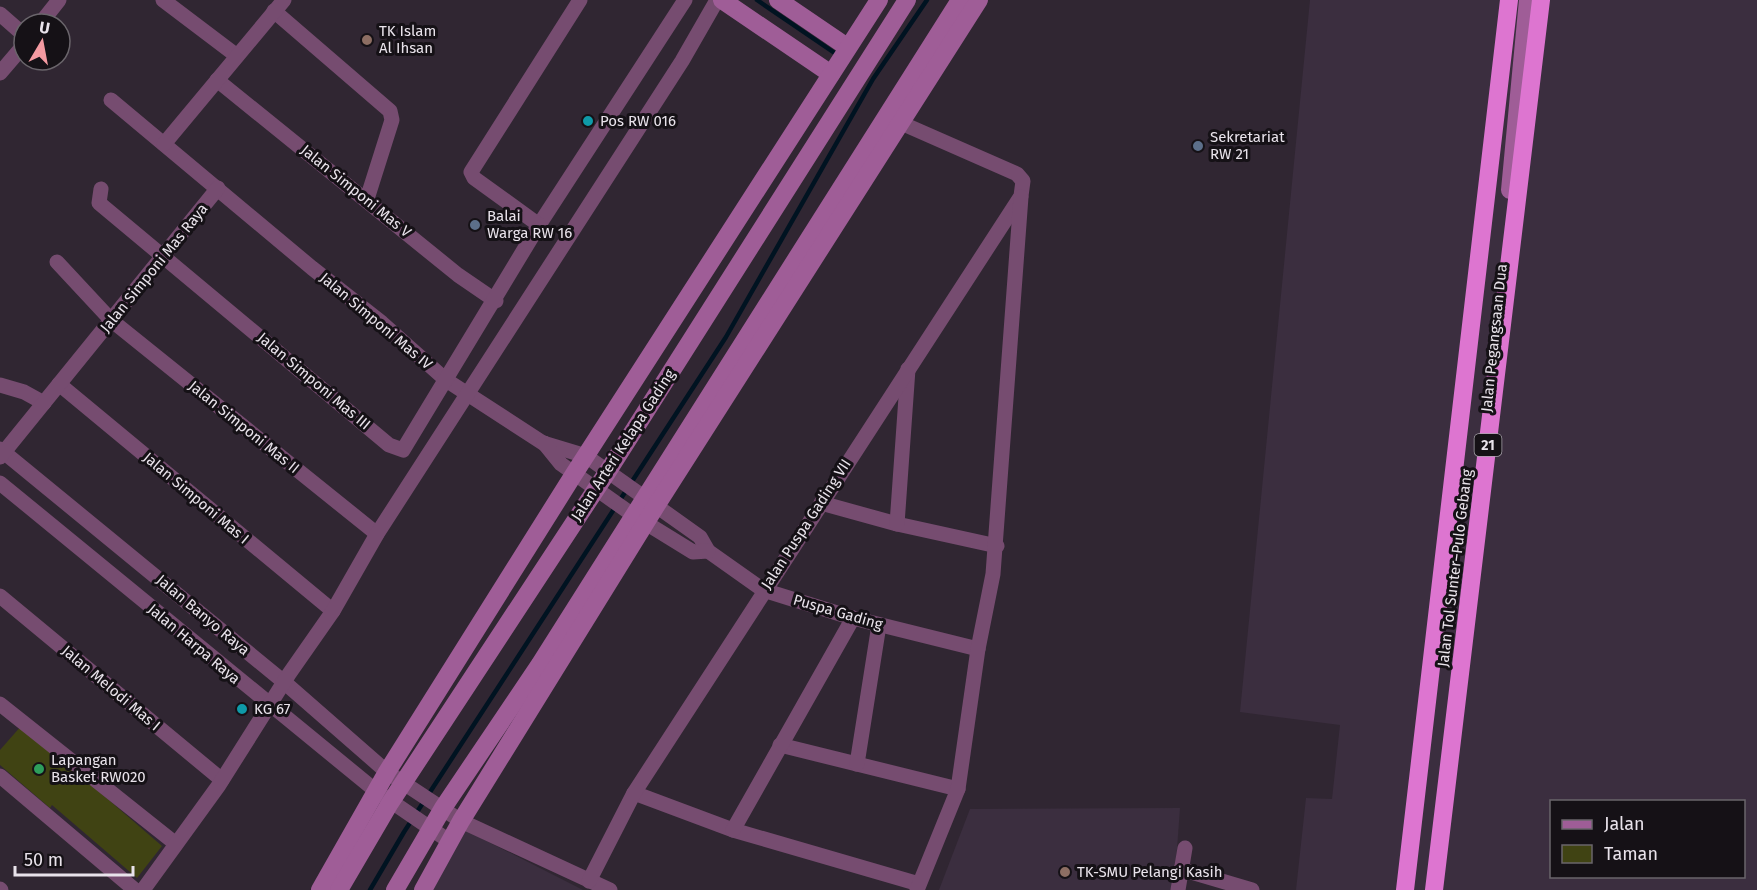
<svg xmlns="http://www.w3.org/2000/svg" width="1757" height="890" font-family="'Fira Sans',sans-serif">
<rect width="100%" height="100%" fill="#302632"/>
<g fill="#3b2e3f" fill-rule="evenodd">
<path d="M1310 0H1757V890H1296L1306 798 1332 799 1340 725 1240 712ZM1552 802H1744V876H1552Z"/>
<path d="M1180 808 1174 890H939L970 809Z"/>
<path d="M465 830 583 890H430Z"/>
</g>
<path fill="#404313" d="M22 725 162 846 137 878 52 805 50 808 0 765V750Z"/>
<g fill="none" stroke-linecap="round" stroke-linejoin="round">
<g stroke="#001321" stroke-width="4.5">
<path d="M757 0 839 56"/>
<path d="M370 890 404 832 726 337 873 79 927 0"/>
</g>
<g stroke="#764c70" stroke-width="15">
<path d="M163 0 237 56"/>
<path d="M274 11 390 111 392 120 367 199"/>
<path d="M0 14 24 35"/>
<path d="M40 24 59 0"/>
<path d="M0 73 24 45"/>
<path d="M217 80 458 275 496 301"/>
<path d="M111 100 312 268 382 323 446 380 543 443 586 456 700 537 708 551 763 590 853 618 978 649"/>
<path d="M164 144 284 0"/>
<path d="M101 189 99 203 389 445 403 450 539 225 685 0"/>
<path d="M539 225 474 178 471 172 580 0"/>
<path d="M57 262 111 320 377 534"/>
<path d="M59 384 333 611"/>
<path d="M0 385 24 392 44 403"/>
<path d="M544 443 561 464 633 515 693 552 708 551"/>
<path d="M0 449 284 682 387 772 461 821 610 890"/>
<path d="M0 457 218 188"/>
<path d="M0 483 376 791 449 841"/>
<path d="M821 503 897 524 997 546"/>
<path d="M897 524 908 369"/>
<path d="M0 596 222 780"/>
<path d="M0 704 176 844"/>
<path d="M780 745 958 789"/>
<path d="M857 764 879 625"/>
<path d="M0 776 135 890"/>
<path d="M634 793 733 830 919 884"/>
<path d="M733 830 853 618"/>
<path d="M1181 869 1252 890"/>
<path d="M589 881 634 793 1021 196 1023 181 1017 174 901 123"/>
<path d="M0 889 1 890"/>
<path d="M143 890 219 785 289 674 333 611 377 534 682 61 717 0"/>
<path d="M917 890 958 789 978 649 993 574 1021 197"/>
<path d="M1178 890 1185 848"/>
</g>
<g stroke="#9f5d97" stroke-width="18">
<path d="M722 0 831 74"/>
<path d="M778 0 847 47"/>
<path d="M1510 190 1528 0"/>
<path d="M320 890 387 772 574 474 879 0"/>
<path d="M339 890 390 803 608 471 907 0"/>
<path d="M395 890 443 808 540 664 960 0"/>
<path d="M423 890 461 821 656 506 979 0"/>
</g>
<g stroke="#dd75d0" stroke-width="18">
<path d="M1405 890 1509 0"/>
<path d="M1434 890 1541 0"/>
</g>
</g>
<g fill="#8d6e63" stroke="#151116" stroke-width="2">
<circle cx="367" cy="40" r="6"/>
<circle cx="1065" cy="872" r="6"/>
</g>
<g fill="#0f9aa8" stroke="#151116" stroke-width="2">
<circle cx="588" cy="121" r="6"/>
<circle cx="242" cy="709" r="6"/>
</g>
<g fill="#5c6f8a" stroke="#151116" stroke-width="2">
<circle cx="1198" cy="146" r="6"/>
<circle cx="475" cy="225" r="6"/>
</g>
<circle fill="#2e9e5b" stroke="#151116" stroke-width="2" cx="39" cy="769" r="6"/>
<g text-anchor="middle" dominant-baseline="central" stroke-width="6" stroke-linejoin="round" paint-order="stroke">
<rect fill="#151116" stroke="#a9a4ab" stroke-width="1.5" x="1474.5" y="434" width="27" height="22" rx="4.5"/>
<g font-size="14" font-weight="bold" fill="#e9e3eb">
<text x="1488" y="445">21</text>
</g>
<g font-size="15" fill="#e9e3eb" stroke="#151116" text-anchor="start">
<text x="379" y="31">TK Islam<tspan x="379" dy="17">Al Ihsan</tspan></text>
<text x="600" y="121">Pos RW 016</text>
<text x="1210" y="137">Sekretariat<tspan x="1210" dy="17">RW 21</tspan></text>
<text x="487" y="216">Balai<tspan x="487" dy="17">Warga RW 16</tspan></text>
<text x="254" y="709">KG 67</text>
<text x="51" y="760">Lapangan<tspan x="51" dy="17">Basket RW020</tspan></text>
<text x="1077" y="872">TK-SMU Pelangi Kasih</text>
</g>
<g font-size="15" fill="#e9e3eb" stroke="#151116">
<text transform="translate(356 191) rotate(39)">Jalan Simponi Mas V</text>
<text transform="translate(154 268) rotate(-51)">Jalan Simponi Mas Raya</text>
<text transform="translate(376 321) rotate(40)">Jalan Simponi Mas IV</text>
<text transform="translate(1494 338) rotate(-84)">Jalan Pegangsaan Dua</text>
<text transform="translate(314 381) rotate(40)">Jalan Simponi Mas III</text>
<text transform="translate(244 427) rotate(39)">Jalan Simponi Mas II</text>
<text transform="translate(623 445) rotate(-57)">Jalan Arteri Kelapa Gading</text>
<text transform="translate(196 498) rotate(40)">Jalan Simponi Mas I</text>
<text transform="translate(806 524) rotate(-57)">Jalan Puspa Gading VII</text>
<text transform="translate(1455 568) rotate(-83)">Jalan Tol Sunter–Pulo Gebang</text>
<text transform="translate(838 612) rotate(16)">Puspa Gading</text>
<text transform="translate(203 615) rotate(40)">Jalan Banyo Raya</text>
<text transform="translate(194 644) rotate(40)">Jalan Harpa Raya</text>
<text transform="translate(111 688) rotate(40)">Jalan Melodi Mas I</text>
</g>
</g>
<rect x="1550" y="800" width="195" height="78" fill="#151116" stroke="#6a656b" stroke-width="1.5"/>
<rect x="1562" y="820" width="30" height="9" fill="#9f5d97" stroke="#6a656b" stroke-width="1.5"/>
<text x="1604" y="830" font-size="18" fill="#e9e3eb">Jalan</text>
<rect x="1562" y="845" width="30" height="18" fill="#404313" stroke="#6a656b" stroke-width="1.5"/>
<text x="1604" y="860" font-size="18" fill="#e9e3eb">Taman</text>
<g transform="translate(42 42) rotate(10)"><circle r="28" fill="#151116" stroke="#6a656b" stroke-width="1.5"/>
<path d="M0-4.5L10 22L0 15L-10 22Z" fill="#f49aa1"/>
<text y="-9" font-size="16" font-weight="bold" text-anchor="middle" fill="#e9e3eb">U</text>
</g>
<path d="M15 866v9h118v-9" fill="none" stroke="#e9e3eb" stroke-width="3"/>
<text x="24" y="866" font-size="18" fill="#e9e3eb" stroke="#151116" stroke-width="4.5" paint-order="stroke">50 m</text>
</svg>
